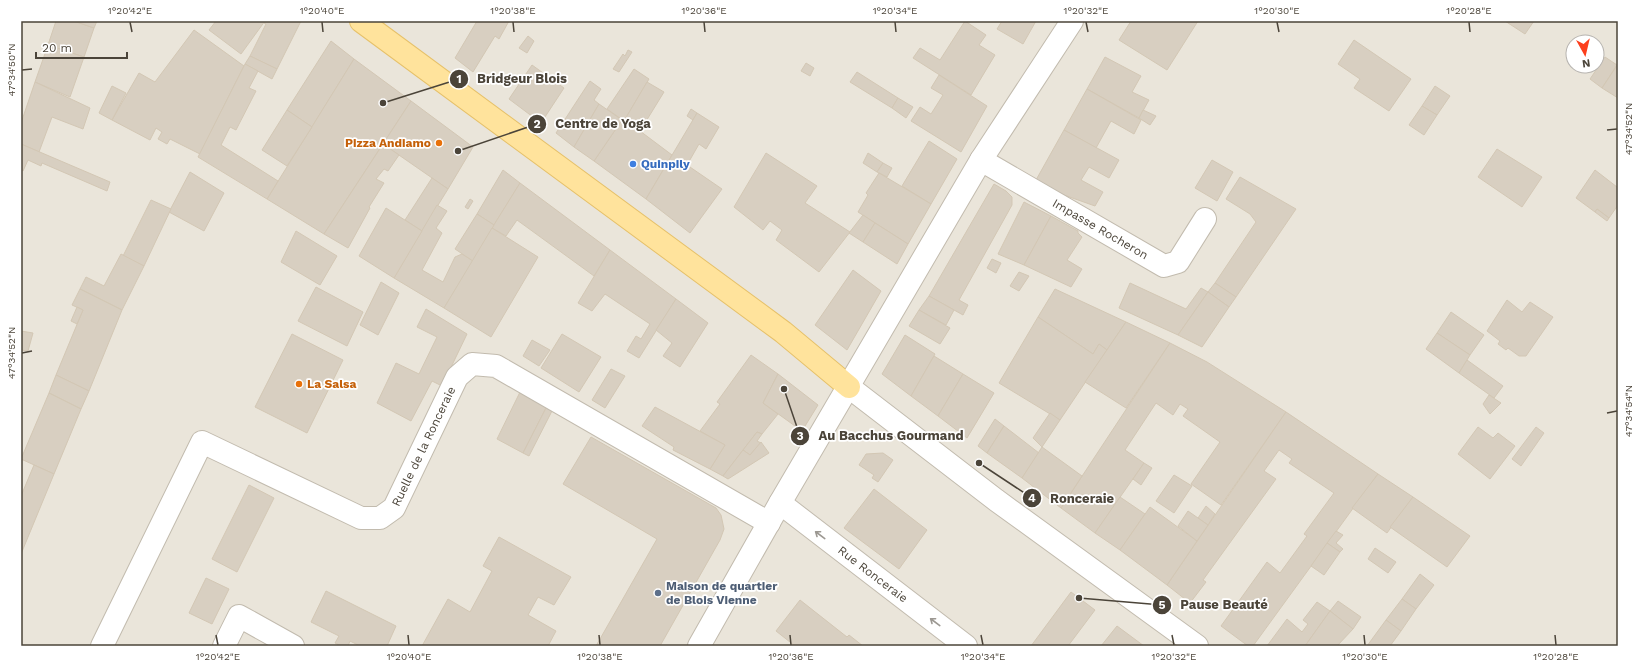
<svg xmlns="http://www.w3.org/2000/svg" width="1639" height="667" font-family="'Work Sans',sans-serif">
<rect width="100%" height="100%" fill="#f6f3ec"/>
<path fill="#eae5da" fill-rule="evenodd" d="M21 21H1618V646H21ZM1573 42H1597V66H1573Z"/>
<g fill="#d8cfc1" stroke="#d3c7b4">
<path d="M56 21H74L94 28 84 57 48 45Z"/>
<path d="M74 21H97L94 28Z"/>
<path d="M216 21H265L241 54 209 30Z"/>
<path d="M265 21H301L277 69 250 56 266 24 264 23Z"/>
<path d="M477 21H509L499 39 495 36 473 72 455 58Z"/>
<path d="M965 21 986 35 979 45 995 55 971 95 913 58 920 48 940 60Z"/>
<path d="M1002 21H1036L1023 44 997 29Z"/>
<path d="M1131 21H1198L1167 70 1119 40Z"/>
<path d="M1505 21H1534L1525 34Z"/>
<path d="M194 30 244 66 200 154 170 139 167 144 158 139 162 132 156 128 150 140 112 120 139 73 155 82Z"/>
<path d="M528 36 534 41 527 53 519 48Z"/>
<path d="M1354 40 1411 79 1389 111 1354 88 1360 79 1338 64Z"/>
<path d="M331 41 354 59 312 127 287 110Z"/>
<path d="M48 45 84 57 70 97 35 82Z"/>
<path d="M628 50 632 52 619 72 613 69 623 54 625 56Z"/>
<path d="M250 56 277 69 272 79 245 64Z"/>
<path d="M1105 57 1141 76 1132 92 1149 100 1139 118 1087 89Z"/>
<path d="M1605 57 1617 65 1602 88 1590 79Z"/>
<path d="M354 59 411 101 324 234 267 199Z"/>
<path d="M806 63 814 68 810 76 801 71Z"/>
<path d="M245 64 258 71 249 88 256 91 236 130 230 127 221 145 278 181 267 199 198 157Z"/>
<path d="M1618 64V98L1602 88Z"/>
<path d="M532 65 564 88 541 123 509 99Z"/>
<path d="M634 69 649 79 624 121 607 109Z"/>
<path d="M857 72 898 98 892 108 850 82Z"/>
<path d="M939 75 987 106 961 152 911 121 920 107 931 114 943 95 931 88Z"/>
<path d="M590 81 601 89 594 100 599 104 574 147 556 133Z"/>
<path d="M35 82 90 108 83 129 52 117 39 152 21 144V123Z"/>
<path d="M647 82 664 92 640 131 672 155 646 199 594 161 622 120 624 121Z"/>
<path d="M112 86 126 93 112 120 99 113Z"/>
<path d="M1435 86 1450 96 1437 115 1422 106Z"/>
<path d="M1087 89 1141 120 1134 134 1111 121 1096 148 1064 130Z"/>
<path d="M898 98 913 107 906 118 892 108Z"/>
<path d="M411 101 473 147 448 189 383 144Z"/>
<path d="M599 104 622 120 594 161 574 147Z"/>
<path d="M1422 106 1437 115 1424 135 1409 125Z"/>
<path d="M691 109 697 113 693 120 687 116Z"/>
<path d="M287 110 312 127 287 166 262 150Z"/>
<path d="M1143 110 1156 116 1150 125 1139 118Z"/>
<path d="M697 113 719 127 706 149 699 144 687 165 722 189 690 233 646 199Z"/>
<path d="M1064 130 1119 160 1109 178 1089 167 1081 180 1103 192 1095 206 1064 195 1036 180Z"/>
<path d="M929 141 957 159 931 204 902 186Z"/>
<path d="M21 144 110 182 107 191 42 163 41 166 28 160 23 171 21 170Z"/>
<path d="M383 144 399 155 388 171 384 169 376 179 384 183 369 207 370 208 348 248 324 234Z"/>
<path d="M1497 149 1542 177 1522 207 1478 177Z"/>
<path d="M766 153 817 186 805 203 850 232 819 272 776 240 782 230 770 221 763 230 734 207Z"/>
<path d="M868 153 883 163 877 172 863 163Z"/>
<path d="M1212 160 1233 172 1217 201 1195 188Z"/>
<path d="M883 163 892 168 887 177 877 172Z"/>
<path d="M503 170 520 183 494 225 477 214Z"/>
<path d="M1595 170 1617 187 1618 185V205L1609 218 1597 209 1595 212 1576 198Z"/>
<path d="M190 172 224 193 204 231 169 212Z"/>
<path d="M879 173 931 204 908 244 858 212 868 195 866 193Z"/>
<path d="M1240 177 1296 209 1236 297 1215 283 1256 222 1250 214 1226 199Z"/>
<path d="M432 178 448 189 422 231 405 220Z"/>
<path d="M520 183 610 250 594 276 517 220 506 236 492 228Z"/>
<path d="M994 184 1006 191 1012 197V205L959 300 968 305 963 315 929 296Z"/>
<path d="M470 199 473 201 468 209 465 207Z"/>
<path d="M151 200 171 209 144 266 123 256Z"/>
<path d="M1024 202 1051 216 1024 265 998 254Z"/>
<path d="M437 205 447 211 436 228 442 233 422 270 443 282 455 257 462 254 473 261 444 308 394 278Z"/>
<path d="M386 208 422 231 394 278 359 256Z"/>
<path d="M1597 209 1609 218 1607 221 1595 212Z"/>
<path d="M477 214 494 225 473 261 455 249Z"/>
<path d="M863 215 875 223 863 242 849 233Z"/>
<path d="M1051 216 1078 231V233L1082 237 1067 260 1082 269 1071 287 1024 265Z"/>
<path d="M875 223 908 244 897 264 863 242Z"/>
<path d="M492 228 538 257 491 337 444 308Z"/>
<path d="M296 231 337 256 320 285 281 262Z"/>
<path d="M610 250 676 299 639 358 627 351 636 336 641 339 650 324 605 294 592 311 578 303Z"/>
<path d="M121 254 144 266 122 310 80 289 86 277 104 286Z"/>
<path d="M992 259 1001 263 996 273 987 268Z"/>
<path d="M853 270 881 291 847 350 815 325Z"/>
<path d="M1019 272 1029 276 1019 291 1010 286Z"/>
<path d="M381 282 399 293 378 335 360 325Z"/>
<path d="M1130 283 1186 309 1201 288 1208 292 1178 335 1119 308Z"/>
<path d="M1215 283 1236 297 1229 307 1208 292Z"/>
<path d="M316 287 363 312 347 346 298 321Z"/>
<path d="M80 289 122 310 89 391 56 375 83 310 72 305Z"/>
<path d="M1055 289 1126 322 1107 350 1099 344 1093 354 1038 317Z"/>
<path d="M1208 292 1229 307 1202 347 1178 335Z"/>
<path d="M929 296 954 310 946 325 919 310Z"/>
<path d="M676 299 708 323 680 367 663 356 672 343 656 330Z"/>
<path d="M1507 300 1522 312 1530 302 1553 317 1526 356H1519L1508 348 1506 350 1498 344 1500 341 1487 331Z"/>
<path d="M77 307 83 310 77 324 71 321Z"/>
<path d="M426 309 467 334 442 386 432 381 411 421 377 403 396 363 419 374 437 337 417 327Z"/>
<path d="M919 310 950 328 940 344 909 326Z"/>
<path d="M1451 312 1484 335 1470 355 1437 333Z"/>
<path d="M1038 317 1093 354 1099 344 1107 350 1060 420 999 383Z"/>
<path d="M1126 322 1170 343 1126 408 1085 382Z"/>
<path d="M21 331 33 333 28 351 21 350Z"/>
<path d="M1437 333 1470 355 1459 373 1426 349Z"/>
<path d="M292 334 343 360 307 433 255 407Z"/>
<path d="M562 334 601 357 579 392 541 368Z"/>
<path d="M905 335 935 354 911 396 882 374Z"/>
<path d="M532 340 550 350 539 366 523 356Z"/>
<path d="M1170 343 1207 362 1286 412 1221 505 1191 484 1220 442 1183 416 1188 409 1180 404 1173 415 1156 403 1125 450 1144 463 1095 533 1061 508Z"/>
<path d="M751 355 778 374 763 403 778 414 762 434 757 432 723 476 710 469 725 445 700 431 720 404 717 402Z"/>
<path d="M934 356 963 374 938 416 911 396Z"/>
<path d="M1467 360 1503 386 1494 398 1459 373Z"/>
<path d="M611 369 625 376 605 408 592 400Z"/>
<path d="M778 374 818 405 802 431 763 403Z"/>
<path d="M963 374 994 393 967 438 938 416Z"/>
<path d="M56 375 89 391 81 409 49 393Z"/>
<path d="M521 390 547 406 523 453 497 439Z"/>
<path d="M49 393 81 409 54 474 21 459Z"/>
<path d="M1489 395 1501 403 1490 414 1483 404Z"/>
<path d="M547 406 553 409 529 456 523 453Z"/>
<path d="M655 407 725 445 710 469 673 450 674 447 642 426Z"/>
<path d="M1286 412 1378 474 1253 646H1248L1221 626 1267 562 1280 573 1307 536 1304 534 1334 493 1289 463 1292 459 1279 450 1264 471 1276 479 1203 580 1206 582 1190 603 1167 585Z"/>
<path d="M1050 413 1060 420 1042 447 1033 438Z"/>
<path d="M995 419 1004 426 987 453 978 446Z"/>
<path d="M1004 426 1039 453 1022 478 987 453Z"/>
<path d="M1478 427 1493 438 1498 433 1515 446 1490 479 1458 454Z"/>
<path d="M1536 427 1544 433 1521 466 1512 459Z"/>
<path d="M757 432 762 434 757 441 761 443 750 455 743 450Z"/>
<path d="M591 437 716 508 721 515 724 529 720 540 660 646H596L657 539 563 484Z"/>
<path d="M761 442 769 453 728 479 723 476 743 450 750 455Z"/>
<path d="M1042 447 1082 476 1061 508 1022 478Z"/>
<path d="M883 453 893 460 878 482 872 478 874 475 859 465 866 454Z"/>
<path d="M1144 463 1152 468 1141 485 1133 479Z"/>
<path d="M34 465 54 474 21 554V496Z"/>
<path d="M1378 474 1413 497 1387 533 1352 508Z"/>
<path d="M1174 475 1192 486 1174 513 1156 501Z"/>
<path d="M249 485 274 498 237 572 212 559Z"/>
<path d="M874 489 927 530 899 569 844 528Z"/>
<path d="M1120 497 1145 514 1120 550 1095 533Z"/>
<path d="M1413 497 1470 536 1447 567 1390 527Z"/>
<path d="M1206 506 1215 514 1208 525 1198 518Z"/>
<path d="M1150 507 1197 541 1167 585 1120 550Z"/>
<path d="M1188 511 1208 525 1197 541 1178 526Z"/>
<path d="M1336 531 1343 535 1336 543 1343 549 1340 552 1327 543Z"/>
<path d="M499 537 571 577 554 605 538 597 528 615 556 631 548 646H422L448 599 470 612 492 571 483 566Z"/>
<path d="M1327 543 1340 552 1324 575 1311 566Z"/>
<path d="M1375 548 1396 562 1388 573 1368 559Z"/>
<path d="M1420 574 1434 585 1416 609 1402 599Z"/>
<path d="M206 578 229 589 212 624 189 613Z"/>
<path d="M326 591 396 626 387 646H360L350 641 348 646H341L335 643 339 636 311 622Z"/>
<path d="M1071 592 1095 610 1068 646H1031Z"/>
<path d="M1402 599 1416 609 1401 631 1386 620Z"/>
<path d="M800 600 847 637 849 635 863 646H795L776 631Z"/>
<path d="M1338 601 1361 617 1353 629 1330 611Z"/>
<path d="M1317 602 1330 611 1305 646H1267L1287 619 1302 632 1308 624 1303 620Z"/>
<path d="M1330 611 1353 629 1337 646H1305Z"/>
<path d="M1386 620 1401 631 1390 646H1367Z"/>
<path d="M1117 626 1144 646H1101Z"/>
</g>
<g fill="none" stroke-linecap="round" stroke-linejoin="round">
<defs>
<g id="minor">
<path id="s1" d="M981 160 1164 266 1178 262 1205 219"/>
<path d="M849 387 996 500 1197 646"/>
<path id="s2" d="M780 503 966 646"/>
<path id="s3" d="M102 646 202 442 361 518H380L394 508 457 377 472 364 496 366 769 523"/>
<path d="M224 646 239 616 293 646"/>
<path d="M699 646 780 503 981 160 1072 21"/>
</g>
<path id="major" d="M361 21 783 332 849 387"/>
</defs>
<use href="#minor" stroke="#c2bbae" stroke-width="24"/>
<use href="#major" stroke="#e6c16a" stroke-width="24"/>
<use href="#minor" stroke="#fff" stroke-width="22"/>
<use href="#major" stroke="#ffe39c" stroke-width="22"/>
</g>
<defs><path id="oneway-shaft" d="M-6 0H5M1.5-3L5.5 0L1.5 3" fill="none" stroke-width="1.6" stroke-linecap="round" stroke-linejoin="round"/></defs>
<g stroke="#9c9892">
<use href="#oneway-shaft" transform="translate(820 535) rotate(-143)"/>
<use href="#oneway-shaft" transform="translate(935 622) rotate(-143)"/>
</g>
<path fill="none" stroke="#4b4439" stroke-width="1.5" d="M130 22 132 32M322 22 323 32M513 22 514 32M704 22 705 32M895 22 896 32M1086 22 1088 32M1277 22 1279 32M1469 22 1470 32M22 70 32 69M1607 130 1617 129M22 353 32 351M1607 413 1617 411M216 635 218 645M408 635 409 645M599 635 600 645M790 635 791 645M981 635 983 645M1172 635 1174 645M1364 635 1365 645M1555 635 1556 645"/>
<g fill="#e8710a" stroke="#fff" stroke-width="1.5">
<circle cx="439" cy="143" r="4"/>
<circle cx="299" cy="384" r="4"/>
</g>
<circle fill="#3f7fe0" stroke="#fff" stroke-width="1.5" cx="633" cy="164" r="4"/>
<circle fill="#5c6f8a" stroke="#fff" stroke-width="1.5" cx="658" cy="593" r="4"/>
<g text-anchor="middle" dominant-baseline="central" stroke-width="3.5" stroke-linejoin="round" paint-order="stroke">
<g font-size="12" font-weight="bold" fill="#c56008" stroke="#fff" text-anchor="end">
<text x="431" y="143">Pizza Andiamo</text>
<text x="307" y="384" text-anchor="start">La Salsa</text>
</g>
<g font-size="12" font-weight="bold" fill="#366cbe" stroke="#fff" text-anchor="start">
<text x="641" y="164">Quinpily</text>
</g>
<g font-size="12" fill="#4b4439" stroke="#fff">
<text stroke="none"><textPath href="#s1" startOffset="138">Impasse Rocheron</textPath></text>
<text stroke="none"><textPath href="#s3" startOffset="508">Ruelle de la Ronceraie</textPath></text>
<text stroke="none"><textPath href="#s2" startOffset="117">Rue Ronceraie</textPath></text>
</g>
<g font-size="12" font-weight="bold" fill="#4e5e75" stroke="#fff" text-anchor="start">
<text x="666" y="586">Maison de quartier<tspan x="666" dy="14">de Blois Vienne</tspan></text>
</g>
</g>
<path fill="none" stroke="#4b4439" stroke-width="1.5" d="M383 103L459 79M458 151L537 124M784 389L800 436M979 463L1032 498M1079 598L1162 605"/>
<g fill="#4b4439" stroke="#fff" stroke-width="1.5">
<circle cx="383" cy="103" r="4"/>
<circle cx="458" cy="151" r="4"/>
<circle cx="784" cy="389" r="4"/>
<circle cx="979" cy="463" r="4"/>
<circle cx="1079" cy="598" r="4"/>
<circle cx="459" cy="79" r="10"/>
<circle cx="537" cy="124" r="10"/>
<circle cx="800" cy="436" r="10"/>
<circle cx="1032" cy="498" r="10"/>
<circle cx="1162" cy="605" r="10"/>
</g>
<g font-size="12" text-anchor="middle" font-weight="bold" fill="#fff">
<text x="459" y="83">1</text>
<text x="537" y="128">2</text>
<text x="800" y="440">3</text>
<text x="1032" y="502">4</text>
<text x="1162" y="609">5</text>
</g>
<g font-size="13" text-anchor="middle" font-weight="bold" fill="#4b4439" stroke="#fff" stroke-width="3.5" stroke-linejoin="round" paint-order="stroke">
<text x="522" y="83">Bridgeur Blois</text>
<text x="603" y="128">Centre de Yoga</text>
<text x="891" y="440">Au Bacchus Gourmand</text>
<text x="1082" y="503">Ronceraie</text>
<text x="1224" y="609">Pause Beauté</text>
</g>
<rect width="1639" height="667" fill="none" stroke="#ffffff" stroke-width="44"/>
<g transform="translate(1585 54) rotate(172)"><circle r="19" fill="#ffffff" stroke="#b7b4b0"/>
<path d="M0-3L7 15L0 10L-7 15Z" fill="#fc3f1d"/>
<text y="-6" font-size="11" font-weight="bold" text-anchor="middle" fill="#4b4439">N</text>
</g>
<path d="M36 52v6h91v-6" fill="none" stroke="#4b4439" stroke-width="2"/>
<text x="42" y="52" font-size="12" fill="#4b4439" stroke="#ffffff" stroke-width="3" paint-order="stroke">20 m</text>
<rect x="22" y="22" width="1595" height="623" fill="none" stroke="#4b4439" stroke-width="1.5"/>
<g font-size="10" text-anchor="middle" fill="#4b4439">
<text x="130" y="14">1°20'42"E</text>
<text x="322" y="14">1°20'40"E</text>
<text x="513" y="14">1°20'38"E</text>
<text x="704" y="14">1°20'36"E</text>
<text x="895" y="14">1°20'34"E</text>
<text x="1086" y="14">1°20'32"E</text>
<text x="1277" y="14">1°20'30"E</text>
<text x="1469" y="14">1°20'28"E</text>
<text transform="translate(11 70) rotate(-90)" y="4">47°34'50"N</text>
<text transform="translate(1628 129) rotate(-90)" y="4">47°34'52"N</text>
<text transform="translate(11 353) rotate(-90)" y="4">47°34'52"N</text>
<text transform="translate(1628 411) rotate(-90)" y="4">47°34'54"N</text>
<text x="218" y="660">1°20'42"E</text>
<text x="409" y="660">1°20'40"E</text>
<text x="600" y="660">1°20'38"E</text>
<text x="791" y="660">1°20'36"E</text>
<text x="983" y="660">1°20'34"E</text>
<text x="1174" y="660">1°20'32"E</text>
<text x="1365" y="660">1°20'30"E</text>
<text x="1556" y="660">1°20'28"E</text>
</g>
</svg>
